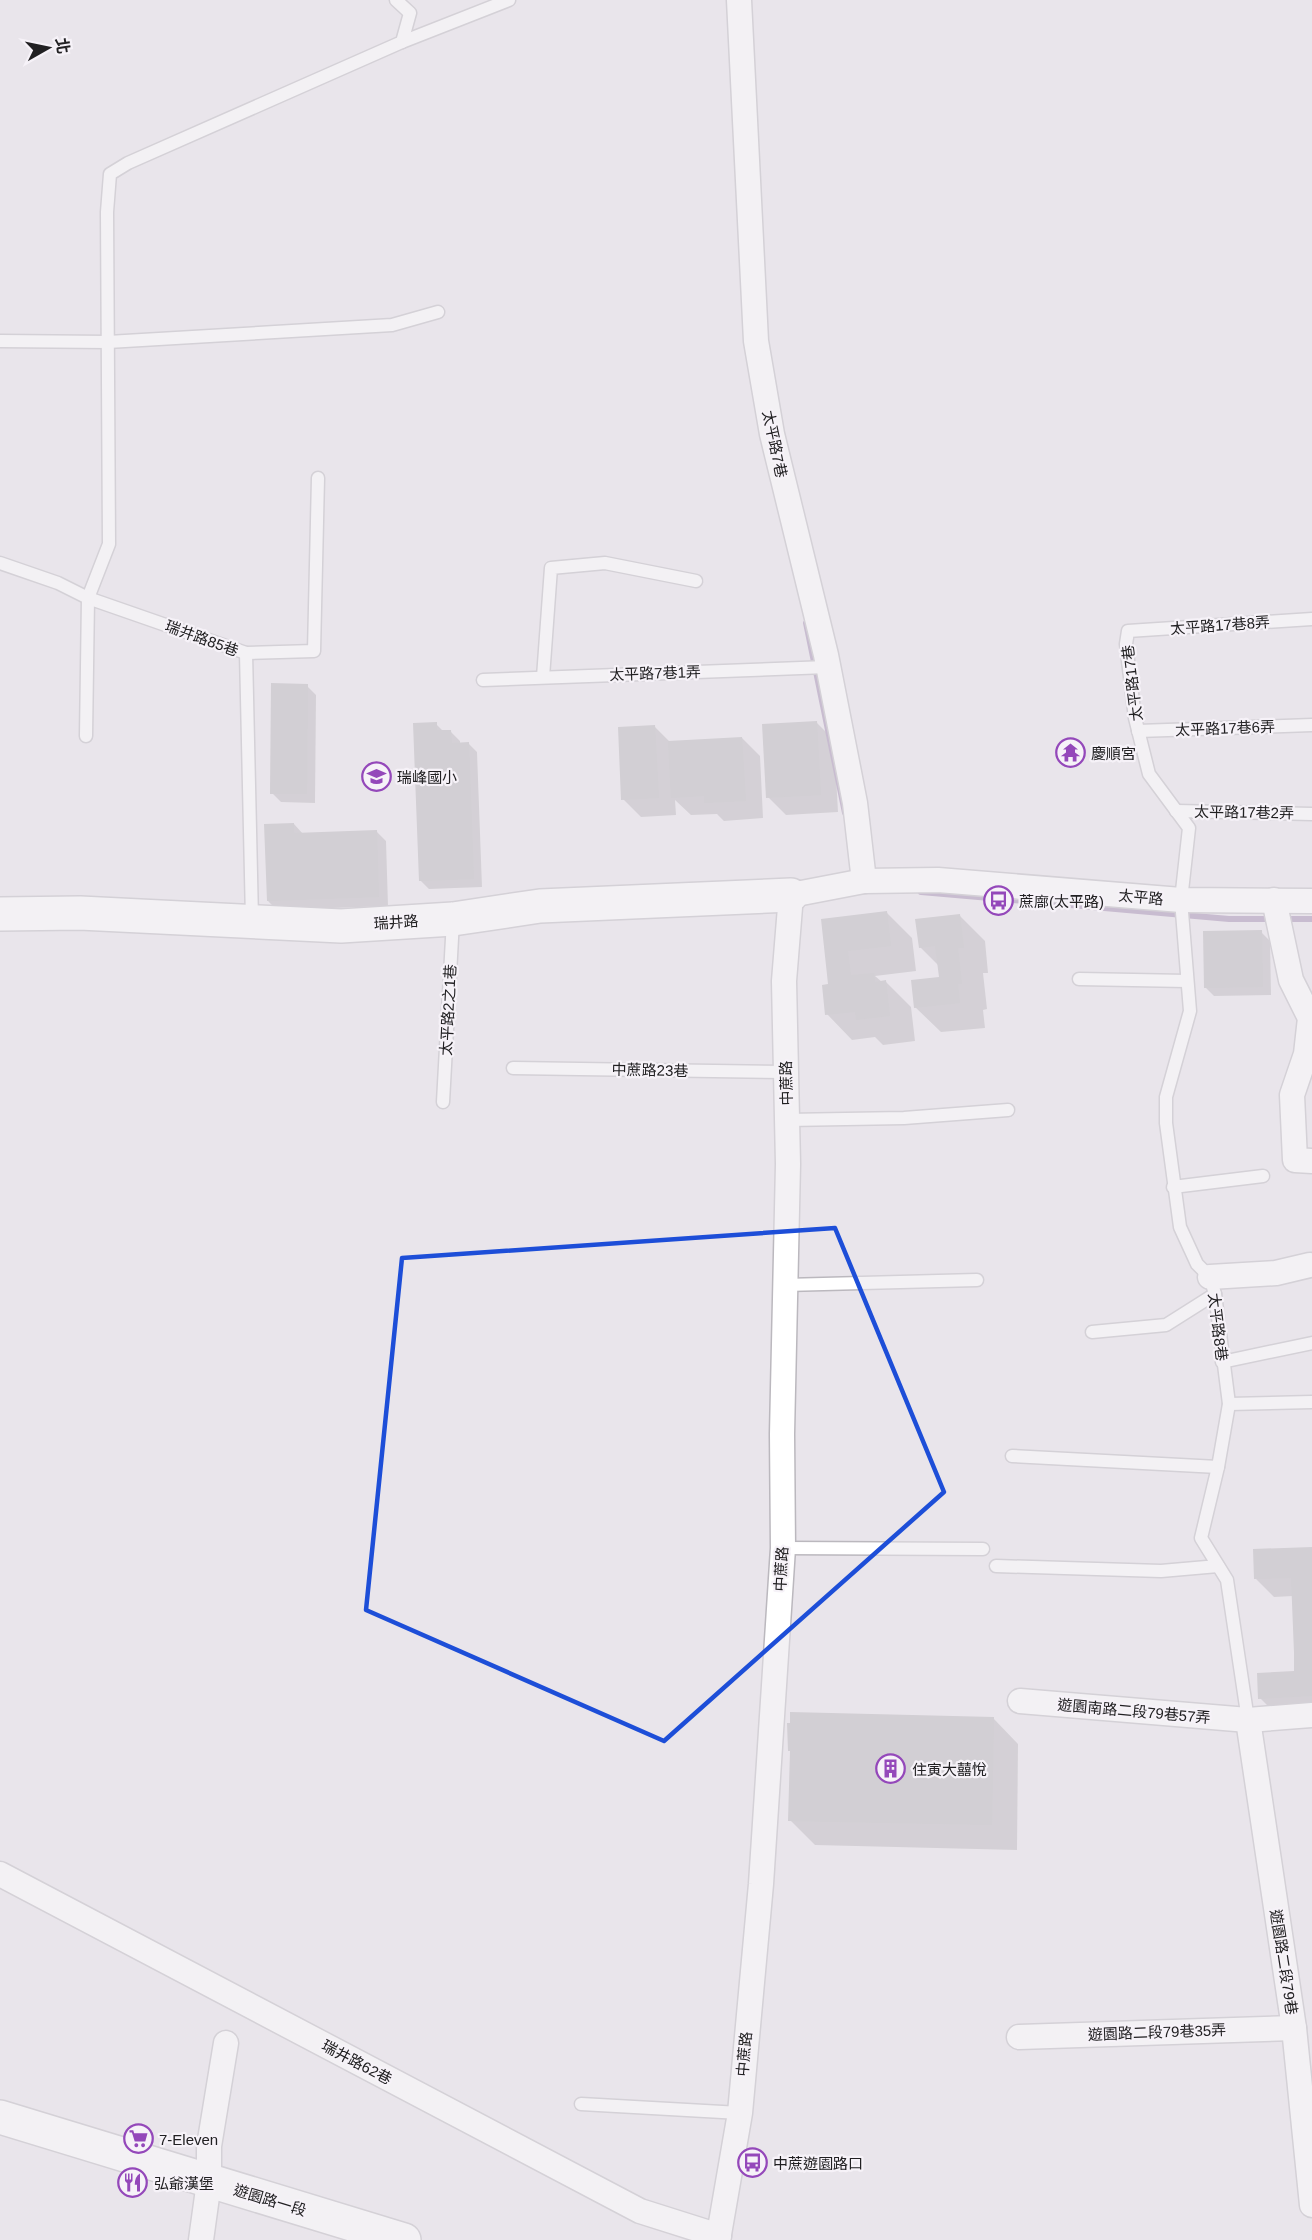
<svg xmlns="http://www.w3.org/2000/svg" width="1312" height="2240" font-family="Arial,'Noto Sans TC',sans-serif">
<rect width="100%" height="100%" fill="#e9e5eb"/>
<g fill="#0003">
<path d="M307 686 316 695 315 803 281 802 272 793Z"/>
<path d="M816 722 834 740 838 812 786 815 768 797Z"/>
<path d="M436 724 444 732H451L460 741V744L468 743 477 752 482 887 429 889 420 880Z"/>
<path d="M655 727 670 742 742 738 760 756 763 818 724 821 717 814 691 815 675 800 676 815 641 817 623 799Z"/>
<path d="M294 824 303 834 377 832 386 841 388 906 277 910 268 901Z"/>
<path d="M887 913 912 938 916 971 875 976 882 982H886L911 1007 915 1041 883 1045 875 1037 852 1040 827 1014 830 986 823 920Z"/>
<path d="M960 916 985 941 988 973H983L987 1009 983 1010 985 1028 941 1032 915 1007 940 978 939 966 920 947Z"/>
<path d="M1261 932 1270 941 1271 995 1214 996 1205 987Z"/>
<path d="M1312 1548V1715L1278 1716 1260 1698 1296 1673 1293 1596 1274 1597 1256 1579Z"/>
<path d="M993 1718 1018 1744 1017 1850 815 1845 790 1820Z"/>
</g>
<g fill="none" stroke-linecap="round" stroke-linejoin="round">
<g stroke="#a18aaf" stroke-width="6">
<path d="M806 623 845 813"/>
<path d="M921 892 1229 919H1272"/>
<path d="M1283 919H1312"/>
</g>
</g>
<g fill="#b6b3b8">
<path d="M271 683 308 684 307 794H270Z"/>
<path d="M817 721 821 795 766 798 762 724Z"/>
<path d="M437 722V730H451L452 743 469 742 474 879 419 881 413 723Z"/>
<path d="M655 725 659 798 621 800 618 727Z"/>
<path d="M742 737 746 801 704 803V796L671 798 668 741Z"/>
<path d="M294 823V833L377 830 379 897 267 901 264 824Z"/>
<path d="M887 911 891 946 848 951 851 975 874 973 875 982 886 980 890 1016 856 1020 855 1012 825 1015 822 985 828 984 821 919Z"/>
<path d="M960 914 964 948H958L962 984H958L960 1003 914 1008 911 980 939 977 935 946 919 948 915 919Z"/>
<path d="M1262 930 1263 987 1204 988 1203 931Z"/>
<path d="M1312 1547V1696L1258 1699 1257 1673 1294 1671V1653L1291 1578 1254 1579 1253 1549Z"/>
<path d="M790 1712 994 1717 992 1825 788 1821 790 1751H788L787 1723H790Z"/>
</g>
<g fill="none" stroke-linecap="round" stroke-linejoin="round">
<defs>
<g id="lane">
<path d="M402 42 509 0"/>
<path d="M0 341 108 342 392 325 438 312"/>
<path d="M0 563 58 583 88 598 246 653 314 651 318 478"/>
<path d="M246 653 252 919"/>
<path d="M543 677 551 568 605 563 696 581"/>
<path d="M483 680 827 667"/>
<path d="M1138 731 1312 725"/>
<path d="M86 736 88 598 109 544 107 212 110 174 128 163 402 42 410 13 396 0"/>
<path d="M1176 811 1312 814"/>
<path d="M1079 979 1187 981"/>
<path d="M513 1068 786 1072"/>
<path d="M443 1102 453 920"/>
<path d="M787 1120 904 1118 1008 1110"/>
<path d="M1173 1187 1263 1176"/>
<path d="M785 1285 977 1280"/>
<path d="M1092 1332 1166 1325 1215 1294"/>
<path d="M1222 1362 1312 1343"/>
<path d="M1229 1404 1312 1402"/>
<path d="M1012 1456 1218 1467"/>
<path d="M783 1548 983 1549"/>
<path d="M996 1566 1161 1571 1218 1566"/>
<path d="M1248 1720 1227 1580 1201 1538 1218 1467 1229 1404 1215 1294 1210 1277 1197 1264 1180 1227 1166 1123V1097L1190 1011 1181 900 1189 828 1149 774 1135 718 1126 644 1128 631 1312 619"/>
<path d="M581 2104 740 2113"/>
</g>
<g id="street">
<path d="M739 0 756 341 772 434 826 655 855 803 864 881"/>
<path d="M1274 900 1291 980 1310 1018 1306 1054 1292 1095 1295 1160 1312 1161"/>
<path d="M1210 1277 1276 1273 1310 1265"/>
<path d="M1020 1701 1248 1720 1312 1715"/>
<path d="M1248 1720 1294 2028 1312 2205"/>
<path d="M0 1874 640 2211 719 2236"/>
<path d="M1019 2037 1294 2028"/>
<path d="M201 2240 209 2182V2146L226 2043"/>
<path d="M718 2240 740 2113 761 1884 783 1548 782 1434 788 1164 784 981 791 895 864 881 938 880 1181 900 1312 901"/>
</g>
<g id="secondary">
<path d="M0 914 80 913 341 926 453 919 540 906 791 895"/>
<path d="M0 2117 404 2240"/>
</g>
</defs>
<use href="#lane" stroke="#bbb8be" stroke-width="15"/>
<use href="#street" stroke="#bbb8be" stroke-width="27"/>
<use href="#secondary" stroke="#bbb8be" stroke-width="36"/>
<use href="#lane" stroke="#fff" stroke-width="12"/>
<use href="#street" stroke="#fff" stroke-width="24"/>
<use href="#secondary" stroke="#fff" stroke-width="33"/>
</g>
<path d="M0 0H1312V2240H0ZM835 1228 944 1492 664 1741 366 1610 402 1258Z" fill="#e9e5eb" fill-opacity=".55" fill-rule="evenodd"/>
<path fill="none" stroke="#1d4ed8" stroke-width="4.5" stroke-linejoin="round" d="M835 1228 944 1492 664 1741 366 1610 402 1258Z"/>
<defs>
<symbol id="temple-ring" viewBox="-11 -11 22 22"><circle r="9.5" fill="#f6f2f8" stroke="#9448ba" stroke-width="1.5"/><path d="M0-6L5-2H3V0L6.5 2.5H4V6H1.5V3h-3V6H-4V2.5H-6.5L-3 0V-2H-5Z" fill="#9448ba"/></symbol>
<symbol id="school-ring" viewBox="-11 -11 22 22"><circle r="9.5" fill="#f6f2f8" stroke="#9448ba" stroke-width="1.5"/><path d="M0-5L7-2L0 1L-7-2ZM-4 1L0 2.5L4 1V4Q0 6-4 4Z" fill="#9448ba"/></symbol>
<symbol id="bus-ring" viewBox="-11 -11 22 22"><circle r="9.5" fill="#f6f2f8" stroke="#9448ba" stroke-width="1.5"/><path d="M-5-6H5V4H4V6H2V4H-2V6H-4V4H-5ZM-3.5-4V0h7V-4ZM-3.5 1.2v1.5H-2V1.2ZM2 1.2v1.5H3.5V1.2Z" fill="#9448ba"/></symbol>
<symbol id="building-ring" viewBox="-11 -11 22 22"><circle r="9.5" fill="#f6f2f8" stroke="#9448ba" stroke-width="1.5"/><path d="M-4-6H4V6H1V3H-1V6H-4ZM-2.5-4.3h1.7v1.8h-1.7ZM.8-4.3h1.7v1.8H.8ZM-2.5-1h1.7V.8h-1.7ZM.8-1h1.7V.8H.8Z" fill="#9448ba"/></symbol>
<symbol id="supermarket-ring" viewBox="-11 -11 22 22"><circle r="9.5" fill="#f6f2f8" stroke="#9448ba" stroke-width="1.5"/><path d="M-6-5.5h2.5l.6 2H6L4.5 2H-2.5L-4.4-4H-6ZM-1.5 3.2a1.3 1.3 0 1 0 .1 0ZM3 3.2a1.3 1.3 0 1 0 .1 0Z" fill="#9448ba"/></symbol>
<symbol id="restaurant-ring" viewBox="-11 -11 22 22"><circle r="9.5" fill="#f6f2f8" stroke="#9448ba" stroke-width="1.5"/><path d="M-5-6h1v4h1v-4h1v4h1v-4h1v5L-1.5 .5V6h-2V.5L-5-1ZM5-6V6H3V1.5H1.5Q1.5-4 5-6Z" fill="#9448ba"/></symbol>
</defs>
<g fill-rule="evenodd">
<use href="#temple-ring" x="1054" y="736" width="33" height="33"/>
<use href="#school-ring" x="360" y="760" width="33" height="33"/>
<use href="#bus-ring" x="982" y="884" width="33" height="33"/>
<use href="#building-ring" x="874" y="1752" width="33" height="33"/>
<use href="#supermarket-ring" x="122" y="2122" width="33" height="33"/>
<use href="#bus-ring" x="736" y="2146" width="33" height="33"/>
<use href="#restaurant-ring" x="116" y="2166" width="33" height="33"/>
</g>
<g text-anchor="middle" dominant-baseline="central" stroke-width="4.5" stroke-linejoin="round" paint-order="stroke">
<g font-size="15" fill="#212022" stroke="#f6f2f8">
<text transform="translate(775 444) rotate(78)">太平路7巷</text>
<text transform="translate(1220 625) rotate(-4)">太平路17巷8弄</text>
<text transform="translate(202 638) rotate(20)">瑞井路85巷</text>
<text transform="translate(655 673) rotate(-2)">太平路7巷1弄</text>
<text transform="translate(1132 683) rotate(-97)">太平路17巷</text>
<text transform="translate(1225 728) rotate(-2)">太平路17巷6弄</text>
<text transform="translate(1244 812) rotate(1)">太平路17巷2弄</text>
<text transform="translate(1141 897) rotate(5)">太平路</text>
<text transform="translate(396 922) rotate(-4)">瑞井路</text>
<text transform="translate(448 1010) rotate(-87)">太平路2之1巷</text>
<text transform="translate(650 1070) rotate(1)">中蔗路23巷</text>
<text transform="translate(786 1083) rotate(-91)">中蔗路</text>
<text transform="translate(1218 1327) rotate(83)">太平路8巷</text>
<text transform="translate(781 1569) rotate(-87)">中蔗路</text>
<text transform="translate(1134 1711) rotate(5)">遊園南路二段79巷57弄</text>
<text transform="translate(1284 1962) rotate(81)">遊園路二段79巷</text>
<text transform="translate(1157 2032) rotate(-2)">遊園路二段79巷35弄</text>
<text transform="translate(744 2054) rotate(-85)">中蔗路</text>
<text transform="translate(357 2062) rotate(28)">瑞井路62巷</text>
<text transform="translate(270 2200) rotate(17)">遊園路一段</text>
</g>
<g font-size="15" fill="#212022" stroke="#f6f2f8" text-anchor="start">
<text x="1091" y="753">慶順宮</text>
<text x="397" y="777">瑞峰國小</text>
<text x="1019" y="901">蔗廍(太平路)</text>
<text x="912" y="1769">住寅大囍悅</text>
<text x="159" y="2139">7-Eleven</text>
<text x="773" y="2163">中蔗遊園路口</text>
<text x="154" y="2183">弘爺漢堡</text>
</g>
</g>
<g transform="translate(48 48) rotate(81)" stroke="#f6f2f8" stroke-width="4.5" paint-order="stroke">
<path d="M0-4.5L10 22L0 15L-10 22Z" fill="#212022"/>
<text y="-9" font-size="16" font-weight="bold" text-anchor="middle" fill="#212022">北</text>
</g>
</svg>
